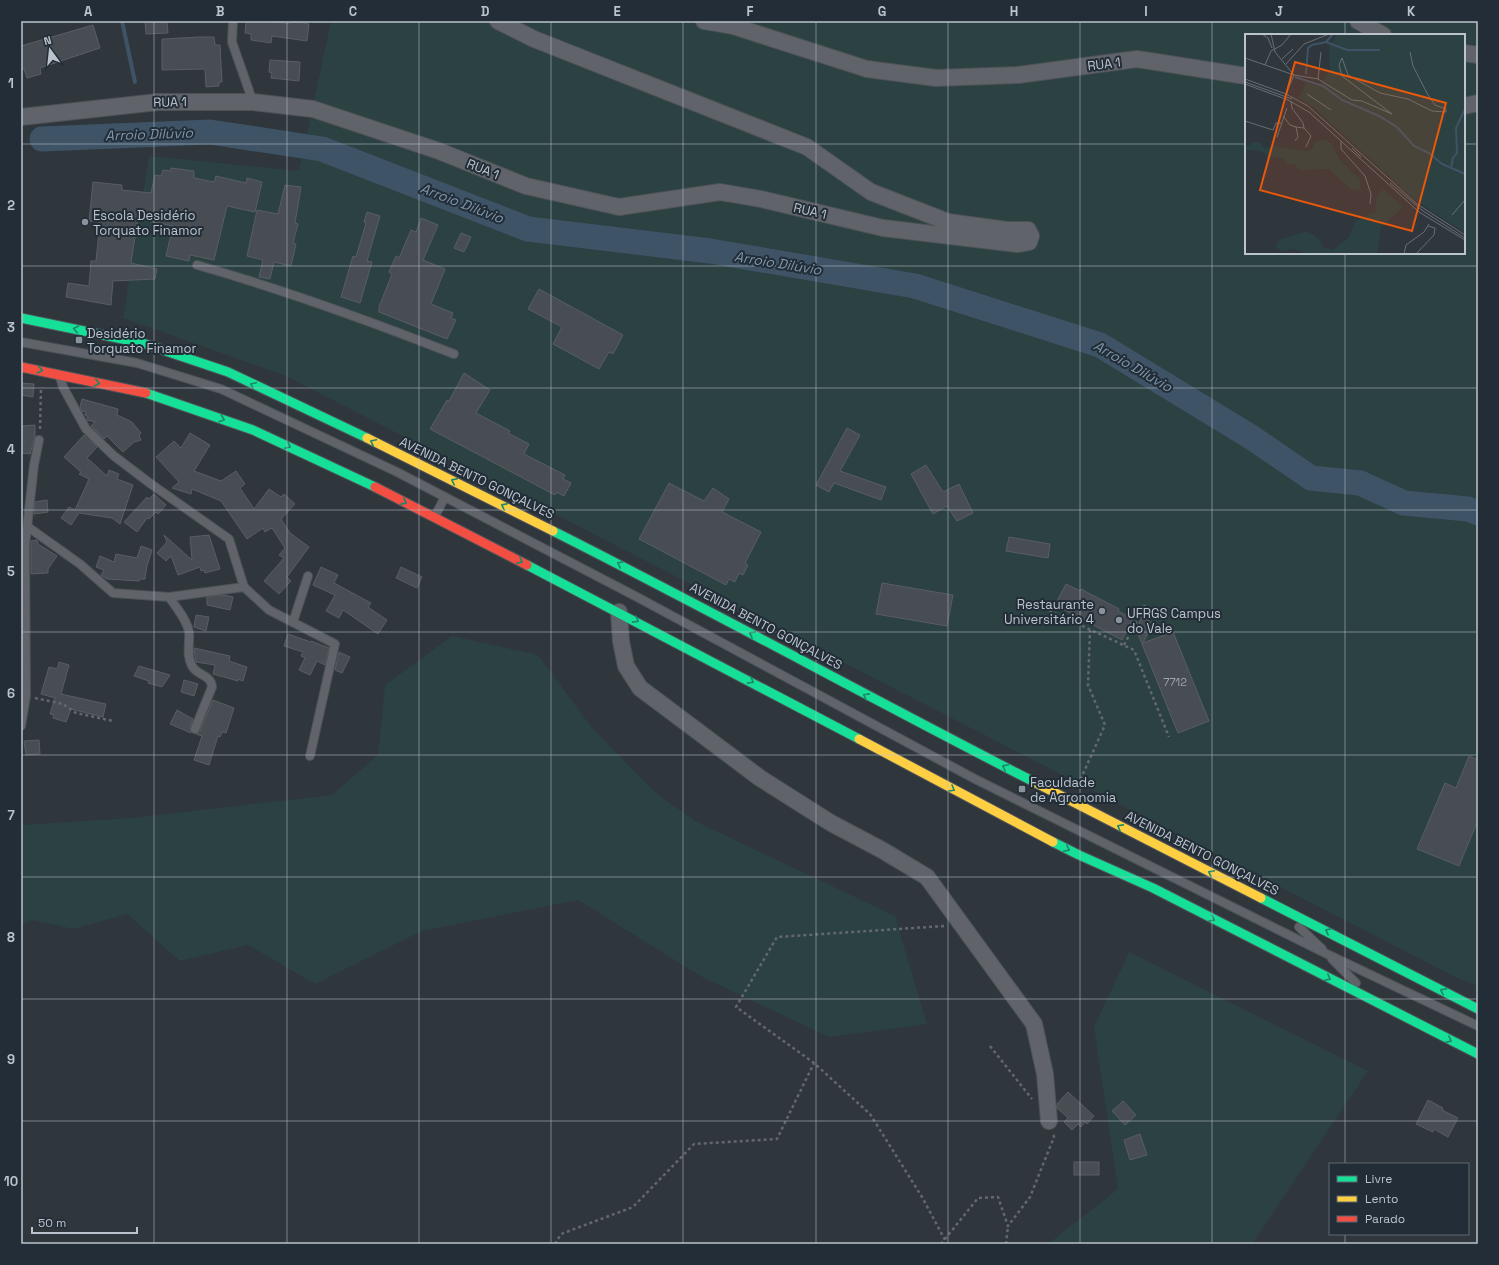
<svg xmlns="http://www.w3.org/2000/svg" width="1499" height="1265" font-family="'Space Grotesk',sans-serif">
<rect width="100%" height="100%" fill="#2f363c"/>
<g fill="#2c4142" fill-rule="evenodd">
<path d="M331 21H1478V986L1457 978 288 377 123 318 149 156 299 171ZM1246 35H1464V253H1246Z"/>
<path d="M452 636 538 655 593 729 658 795 697 822 895 916 927 1024 829 1037 702 977 578 900 422 931 315 984 248 945 180 961 127 914 73 929 33 920 21 925V825L132 818 332 795 378 755 385 685Z"/>
<path d="M1129 952 1368 1071 1252 1244H1048L1118 1189 1094 1027Z"/>
</g>
<g fill="none" stroke-linecap="round" stroke-linejoin="round">
<path stroke="#3e5366" stroke-width="4" d="M122 21 135 82"/>
<path stroke="#3e5366" stroke-width="25" d="M42 139 210 132 322 149 528 229 710 251 915 286 1100 345 1251 437 1311 478 1360 483 1404 503 1468 509 1478 513"/>
</g>
<g fill="#474d53" stroke="#585e63">
<path d="M145 21H167L168 33 146 34Z"/>
<path d="M246 21H268L291 24V21L309 24 307 41 272 36 271 43 251 40V34L245 33Z"/>
<path d="M93 25 100 48 40 68 41 74 27 78 24 69H21V46Z"/>
<path d="M200 37H214L215 45H220L222 82H219V86L206 87 205 69 162 70V39Z"/>
<path d="M270 60 300 62 299 81 271 78 272 73 269 72Z"/>
<path d="M171 168 194 171V178L214 182 216 176 246 183 247 178 262 182 255 212 227 206 214 260 190 255 189 261 166 256 173 226 138 219 131 263 157 269 155 279 113 281 111 305 66 297 68 283 89 286 91 261H96L100 222 89 221 93 182 122 185V190L151 193 155 175 161 176 163 170 170 171Z"/>
<path d="M285 185 301 187 295 223 298 224 293 243 296 244 291 266 274 262 270 279 259 277 263 260 247 256 257 210 278 214Z"/>
<path d="M367 212 380 216 367 261 372 262 360 303 341 297 353 256 356 257 366 223 364 222Z"/>
<path d="M421 218 438 225 423 260 445 269 431 304 453 313 451 318 456 320 447 339 379 312V307L392 274 389 272 396 256 399 258 411 230 416 232Z"/>
<path d="M461 233 471 237 464 252 454 248Z"/>
<path d="M539 289 623 335 613 354 609 352 599 369 553 344 562 327 528 309Z"/>
<path d="M464 373 490 390 476 413 510 431 508 433 529 444 524 454 565 475 563 479 571 483 564 496 556 492 555 495 430 429 447 400 449 401Z"/>
<path d="M21 383 34 384 33 397 21 395Z"/>
<path d="M82 399 118 409 117 415 132 422 141 433 139 436 141 440 134 442 123 452 107 436 104 439 91 426 95 422 87 420 88 417 85 415 86 412 82 411 80 407Z"/>
<path d="M35 425V436L30 454 21 453V426Z"/>
<path d="M847 428 860 435 840 471 886 487 881 500 834 483 829 492 816 485Z"/>
<path d="M190 433 210 445 194 471 221 481 236 471 245 484 240 488 254 509 269 489 281 497 284 494 295 504 281 519 290 533 309 547 287 577 291 581 279 594 264 581 284 558 279 555 285 548 272 528 265 532 263 528 247 539 221 501 192 489 191 494 172 488 179 482 156 457 174 441 181 448Z"/>
<path d="M84 435 97 447 87 458 107 476 109 470 119 474 117 479 133 485 120 524 112 518 79 513 71 525 61 518 69 507 75 510 89 479 79 474 81 472 64 457Z"/>
<path d="M926 465 943 492 959 484 973 513 957 521 947 506 933 514 911 474Z"/>
<path d="M669 483 704 501 713 488 729 499 722 512 761 532 745 563 748 565 743 575 739 573 735 582 729 579 726 585 639 539Z"/>
<path d="M154 494 166 505 158 514 156 512 149 519 147 518 137 532 124 522 147 497 149 499Z"/>
<path d="M47 500 48 512 34 514 35 502Z"/>
<path d="M164 535 192 560 190 537 209 535 220 569 205 573 204 570 201 571 200 567 178 575 171 556 166 561 157 553 167 542Z"/>
<path d="M1009 537 1050 544 1048 558 1006 551Z"/>
<path d="M37 540 38 544 57 556 48 569V573L31 574V541Z"/>
<path d="M141 546 152 550 147 566 145 579H140L139 581 107 579 101 575 104 570 96 567 100 556 114 562 116 554 137 558Z"/>
<path d="M321 567 338 575 334 583 371 603 368 607 387 620 378 634 343 610 339 618 326 611 335 595 313 585Z"/>
<path d="M401 567 422 577 417 588 396 578Z"/>
<path d="M882 583 953 595 947 626 876 614Z"/>
<path d="M1066 584 1080 591 1081 589 1119 609 1118 611 1133 619 1122 640 1055 605Z"/>
<path d="M224 595 233 597 230 610 207 605V597Z"/>
<path d="M196 615 209 617 206 631 194 627Z"/>
<path d="M1142 617 1153 623 1143 643 1173 632 1209 721 1178 733 1136 629Z"/>
<path d="M288 634 311 642V641L329 648 325 665 317 661 310 675 299 670 305 658 301 656 303 652 284 646Z"/>
<path d="M194 648 230 656 229 661 247 667 243 681 238 679V681L213 674 215 665 196 662Z"/>
<path d="M339 652 350 657 342 673 335 670Z"/>
<path d="M59 662 69 665 61 694 106 704 103 717 71 709 66 722 53 718 54 715 50 714 55 698 41 694 49 667 57 669Z"/>
<path d="M139 666 170 675 162 687 148 683 149 681 134 676Z"/>
<path d="M184 680 198 684 194 696 181 692Z"/>
<path d="M213 700 234 708 226 733 222 732 220 737 218 736 209 765 194 760 202 736 196 734 200 731Z"/>
<path d="M177 710 193 719 190 727 191 733 170 724Z"/>
<path d="M39 740 40 754 26 755 24 741Z"/>
<path d="M1469 756 1478 760V820L1459 866 1417 849 1445 783 1456 788Z"/>
<path d="M1068 1092 1094 1116 1087 1124 1085 1122 1081 1127 1078 1124 1072 1130 1064 1122 1068 1118 1057 1108V1104Z"/>
<path d="M1428 1100 1443 1108 1442 1110 1458 1118 1448 1137 1434 1129 1433 1132 1416 1124Z"/>
<path d="M1123 1101 1136 1115 1125 1125 1112 1111Z"/>
<path d="M1140 1134 1147 1155 1130 1160 1124 1140Z"/>
<rect x="1074" y="1162" width="25" height="13"/>
</g>
<g fill="none" stroke-linecap="round" stroke-linejoin="round">
<defs>
<g id="lane">
<path d="M233 21 232 42 253 102"/>
<path d="M197 265C285 290 370 321 454 354"/>
<path d="M21 342 137 363 221 389 397 472 637 597 975 779 1327 954 1478 1026"/>
<path d="M60 377 63 387 86 429 114 456 151 484 229 539 244 587 169 597C176 607 187 620 189 632 190 643 186 655 192 666 197 676 211 674 212 687L195 729"/>
<path d="M435 516 445 497"/>
<path d="M28 527 80 564 113 593 169 597"/>
<path d="M244 587 269 610 335 644 310 756"/>
<path d="M293 622 308 576"/>
<path d="M21 726 26 696 25 546 34 465 39 440"/>
<path d="M1299 927 1322 949"/>
<path d="M1332 959 1356 983"/>
</g>
<g id="street">
<path d="M704 21 733 26 867 69 936 78 1018 75 1137 59 1246 76"/>
<path d="M1358 21 1383 35"/>
<path d="M1464 53 1478 55"/>
<path d="M1464 106 1478 103"/>
<path d="M21 117 158 102H253L313 109 439 151 526 186 619 207 720 192 761 199 883 228 1017 244 1029 242 1031 236 1028 230H1007L948 222 871 192 807 147 534 39 498 21"/>
<path d="M619 612 621 641 626 666 640 688 760 778 831 823 882 850 927 877 1034 1024 1045 1074 1049 1121"/>
</g>
<g id="fast">
<path d="M21 318 142 343 228 372 367 438"/>
<path d="M146 393 253 430 375 487"/>
<path d="M553 531C716 613 876 701 1038 784"/>
<path d="M527 565 859 739"/>
<path d="M1053 842 1079 855 1153 888 1478 1054"/>
<path d="M1261 898 1478 1009"/>
</g>
<g id="slow">
<path d="M367 438 553 531"/>
<path d="M859 739 1053 842"/>
<path d="M1038 784 1261 898"/>
</g>
<g id="jam">
<path d="M21 367 146 393"/>
<path d="M375 487 527 565"/>
</g>
</defs>
<use href="#lane" stroke="#4d5257" stroke-width="10"/>
<use href="#street" stroke="#4d5257" stroke-width="18"/>
<use href="#fast" stroke="#4d5359" stroke-width="11"/>
<use href="#slow" stroke="#4d5359" stroke-width="11"/>
<use href="#jam" stroke="#4d5359" stroke-width="11"/>
<g stroke="#63686e" stroke-width="2.5" stroke-dasharray="3 3" stroke-linecap="butt">
<path d="M40 429 41 388"/>
<path d="M1033 603 1134 650 1169 737"/>
<path d="M1124 645 1145 605"/>
<path d="M35 698 63 704 76 713 113 721"/>
<path d="M1078 785 1105 725 1088 685 1090 630"/>
<path d="M944 926 777 937 736 1007 814 1063 870 1114 922 1197 945 1240"/>
<path d="M990 1046 1032 1099"/>
<path d="M555 1244 561 1234 633 1207 694 1144 777 1139 814 1063"/>
<path d="M941 1244 978 1198 998 1197 1008 1226 1030 1197 1054 1137 1053 1133"/>
<path d="M1006 1244 1008 1226"/>
</g>
<use href="#lane" stroke="#60646a" stroke-width="8"/>
<use href="#street" stroke="#60646a" stroke-width="16"/>
<use href="#fast" stroke="#16e098" stroke-width="9"/>
<use href="#slow" stroke="#ffcf43" stroke-width="9"/>
<use href="#jam" stroke="#f24e42" stroke-width="9"/>
</g>
<defs><path id="oneway-chevron" d="M-2-3.5L2.5 0L-2 3.5" fill="none" stroke-width="1.6" stroke-linecap="round" stroke-linejoin="round"/></defs>
<g stroke="#1c8668">
<use href="#oneway-chevron" transform="translate(76 329) rotate(-168)"/>
<use href="#oneway-chevron" transform="translate(40 370) rotate(11)"/>
<use href="#oneway-chevron" transform="translate(97 383) rotate(13)"/>
<use href="#oneway-chevron" transform="translate(253 385) rotate(-155)"/>
<use href="#oneway-chevron" transform="translate(222 419) rotate(19)"/>
<use href="#oneway-chevron" transform="translate(373 442) rotate(-155)"/>
<use href="#oneway-chevron" transform="translate(288 446) rotate(25)"/>
<use href="#oneway-chevron" transform="translate(454 481) rotate(-154)"/>
<use href="#oneway-chevron" transform="translate(404 502) rotate(27)"/>
<use href="#oneway-chevron" transform="translate(504 506) rotate(-154)"/>
<use href="#oneway-chevron" transform="translate(520 561) rotate(27)"/>
<use href="#oneway-chevron" transform="translate(620 564) rotate(-154)"/>
<use href="#oneway-chevron" transform="translate(636 620) rotate(28)"/>
<use href="#oneway-chevron" transform="translate(752 634) rotate(-152)"/>
<use href="#oneway-chevron" transform="translate(751 681) rotate(28)"/>
<use href="#oneway-chevron" transform="translate(866 696) rotate(-152)"/>
<use href="#oneway-chevron" transform="translate(1005 767) rotate(-153)"/>
<use href="#oneway-chevron" transform="translate(952 789) rotate(30)"/>
<use href="#oneway-chevron" transform="translate(1120 827) rotate(-152)"/>
<use href="#oneway-chevron" transform="translate(1067 849) rotate(27)"/>
<use href="#oneway-chevron" transform="translate(1211 873) rotate(-154)"/>
<use href="#oneway-chevron" transform="translate(1212 919) rotate(27)"/>
<use href="#oneway-chevron" transform="translate(1328 931) rotate(-153)"/>
<use href="#oneway-chevron" transform="translate(1328 978) rotate(27)"/>
<use href="#oneway-chevron" transform="translate(1443 991) rotate(-153)"/>
<use href="#oneway-chevron" transform="translate(1449 1040) rotate(27)"/>
</g>
<path fill="none" stroke="#bbc3cc" stroke-width="1" stroke-opacity="0.55" d="M154 21V1244M287 21V1244M419 21V1244M551 21V1244M683 21V1244M816 21V1244M948 21V1244M1080 21V1244M1212 21V1244M1345 21V35M21 144H1246M1464 144H1478M1345 253V1164M21 266H1478M21 388H1478M21 510H1478M21 632H1478M21 755H1478M21 877H1478M21 999H1478M21 1121H1478M1345 1234V1244"/>
<g fill="#8a929a" stroke="#222d37" stroke-width="1.5">
<circle cx="85" cy="222" r="4"/>
<rect x="75" y="336" width="8" height="8" rx="2"/>
<circle cx="1102" cy="611" r="4"/>
<circle cx="1119" cy="620" r="4"/>
<rect x="1018" y="785" width="8" height="8" rx="2"/>
</g>
<g text-anchor="middle" dominant-baseline="central" stroke-width="4" stroke-linejoin="round" paint-order="stroke">
<g font-size="11" fill="#9ea6ae">
<text x="1175" y="682">7712</text>
</g>
<g font-size="13" fill="#bbc3cc" stroke="#222d37">
<text transform="translate(1104 64) rotate(-7)">RUA 1</text>
<text transform="translate(170 102) rotate(-1)">RUA 1</text>
<text transform="translate(483 169) rotate(22)">RUA 1</text>
<text transform="translate(810 211) rotate(13)">RUA 1</text>
<text transform="translate(477 478) rotate(26)">AVENIDA BENTO GONÇALVES</text>
<text transform="translate(766 626) rotate(28)">AVENIDA BENTO GONÇALVES</text>
<text transform="translate(1202 853) rotate(27)">AVENIDA BENTO GONÇALVES</text>
</g>
<g font-size="13" fill="#bbc3cc" stroke="#222d37" text-anchor="start">
<text x="93" y="215">Escola Desidério<tspan x="93" dy="15">Torquato Finamor</tspan></text>
<text x="87" y="333">Desidério<tspan x="87" dy="15">Torquato Finamor</tspan></text>
<text x="1094" y="604" text-anchor="end">Restaurante<tspan x="1094" dy="15">Universitário 4</tspan></text>
<text x="1127" y="613">UFRGS Campus<tspan x="1127" dy="15">do Vale</tspan></text>
<text x="1030" y="782">Faculdade<tspan x="1030" dy="15">de Agronomia</tspan></text>
</g>
<g font-size="14" font-style="italic" fill="#7e96ac" stroke="#222d37">
<text transform="translate(149 134) rotate(-2)">Arroio Dilúvio</text>
<text transform="translate(462 203) rotate(21)">Arroio Dilúvio</text>
<text transform="translate(778 263) rotate(9)">Arroio Dilúvio</text>
<text transform="translate(1133 366) rotate(30)">Arroio Dilúvio</text>
</g>
</g>
<g transform="translate(1245 34)">
<rect width="220" height="220" fill="#2f363c"/>
<path d="M93 0H220V199L170 166 69 74 54 64 61 48 75 53 85 34 84 12ZM78 105 86 109 95 126 115 145 116 157 105 155 84 135 55 136 49 130H42L38 124 23 123 15 117 0 116V112H3L8 108 16 109 19 114 29 112 62 117 67 115 70 108ZM138 155 159 173 136 193 132 220H64L46 215 37 218 30 212 36 205 62 197 74 205 79 214 88 216 104 203 110 187 130 178 132 162Z" fill="#2c4142"/>
<path fill="none" stroke="#3e5366" stroke-width="2" d="M81 8 102 16H135M61 40 63 14 67 11 81 8 88 0M50 43 78 52 97 66 134 82 152 93 169 112 184 119 197 130 220 140M206 134 208 124 212 119 211 94 220 75"/>
<path fill="none" stroke="#676e76" stroke-width="1" d="M17 0 23 4 27 14M26 0 30 18 49 41 41 60M0 24 49 41 73 45 107 66 117 67 147 80 97 42 94 31 97 24 103 41 135 59 163 65 187 77 201 78V75L190 71 183 61 168 32 165 18M37 25 48 15M41 30 59 10 84 0M20 31 26 17 37 11 46 0M0 45 41 60 63 72 172 170 220 201M73 45 76 18M0 48 47 65M0 50 43 66 64 78 174 178 220 206M62 60 86 76M46 67 47 74 58 89 59 94 51 93 53 103 50 107M38 82 45 91 51 93M0 87 28 96 31 89H36M59 94 66 102 61 113M32 103 42 74M96 107V115L120 142 126 160 125 170M107 114 116 123M145 149 178 177 220 204M207 181 219 167M159 220 161 211 179 198 184 190M171 220 189 201 190 194 183 192"/>
<path fill="#e8590c" fill-opacity="0.15" stroke="#e8590c" stroke-width="2" d="M50 28 201 69 167 197 15 156Z"/>
<rect width="220" height="220" fill="none" stroke="#bbc3cc" stroke-width="2"/>
</g>
<rect width="1499" height="1265" fill="none" stroke="#222d37" stroke-width="44"/>
<rect x="1329" y="1163" width="140" height="72" fill="#222d37" stroke="#5f6973"/>
<rect x="1337" y="1176" width="20" height="6" fill="#16e098" stroke="#5f6973"/>
<text x="1365" y="1183" font-size="12" fill="#bbc3cc">Livre</text>
<rect x="1337" y="1196" width="20" height="6" fill="#ffcf43" stroke="#5f6973"/>
<text x="1365" y="1203" font-size="12" fill="#bbc3cc">Lento</text>
<rect x="1337" y="1216" width="20" height="6" fill="#f24e42" stroke="#5f6973"/>
<text x="1365" y="1223" font-size="12" fill="#bbc3cc">Parado</text>
<g transform="translate(50 50) rotate(345)" stroke="#222d37" stroke-width="3" paint-order="stroke">
<path d="M0-3L7 15L0 10L-7 15Z" fill="#bbc3cc"/>
<text y="-6" font-size="11" font-weight="bold" text-anchor="middle" fill="#bbc3cc">N</text>
</g>
<path d="M32 1227v6h105v-6" fill="none" stroke="#bbc3cc" stroke-width="2"/>
<text x="38" y="1227" font-size="12" fill="#bbc3cc" stroke="#222d37" stroke-width="3" paint-order="stroke">50 m</text>
<rect x="22" y="22" width="1455" height="1221" fill="none" stroke="#bbc3cc" stroke-width="1.5"/>
<g font-size="13" text-anchor="middle" font-weight="bold" fill="#bbc3cc">
<text x="88" y="16">A</text>
<text x="220" y="16">B</text>
<text x="353" y="16">C</text>
<text x="485" y="16">D</text>
<text x="617" y="16">E</text>
<text x="750" y="16">F</text>
<text x="882" y="16">G</text>
<text x="1014" y="16">H</text>
<text x="1146" y="16">I</text>
<text x="1279" y="16">J</text>
<text x="1411" y="16">K</text>
<text x="11" y="88">1</text>
<text x="11" y="210">2</text>
<text x="11" y="332">3</text>
<text x="11" y="454">4</text>
<text x="11" y="576">5</text>
<text x="11" y="698">6</text>
<text x="11" y="820">7</text>
<text x="11" y="942">8</text>
<text x="11" y="1064">9</text>
<text x="11" y="1186">10</text>
</g>
</svg>
